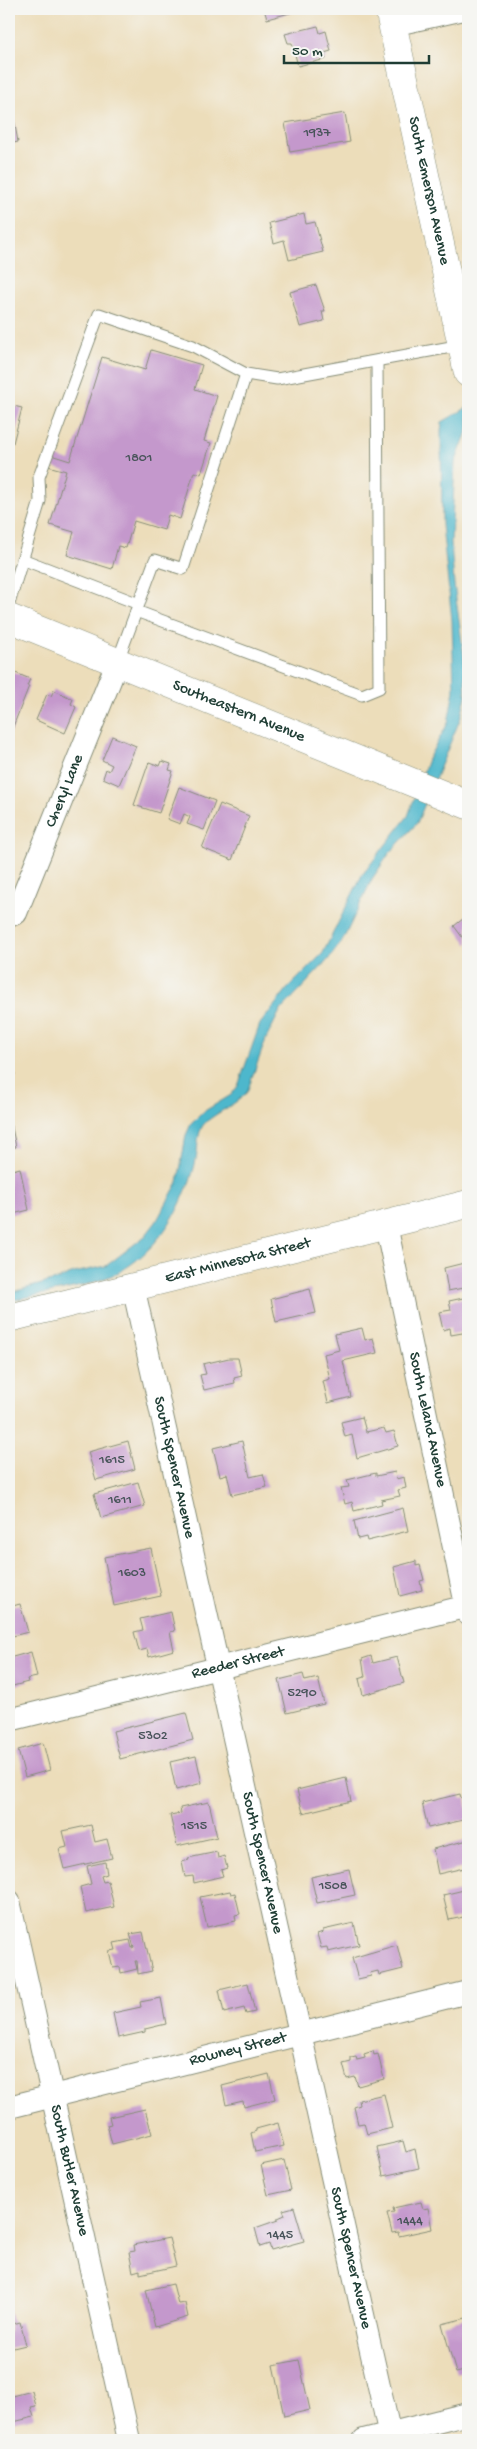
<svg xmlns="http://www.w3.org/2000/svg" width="477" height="2449" font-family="'Gochi Hand',sans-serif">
<rect width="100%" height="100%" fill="#f6f6f2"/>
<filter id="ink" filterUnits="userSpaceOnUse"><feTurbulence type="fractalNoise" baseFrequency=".02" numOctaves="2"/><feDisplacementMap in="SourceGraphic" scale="10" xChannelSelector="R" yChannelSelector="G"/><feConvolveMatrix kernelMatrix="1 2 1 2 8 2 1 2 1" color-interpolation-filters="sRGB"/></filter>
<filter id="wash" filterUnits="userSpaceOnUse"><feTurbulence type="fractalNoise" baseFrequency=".0096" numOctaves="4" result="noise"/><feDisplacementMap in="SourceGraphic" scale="20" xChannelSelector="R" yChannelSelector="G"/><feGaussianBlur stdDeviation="1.12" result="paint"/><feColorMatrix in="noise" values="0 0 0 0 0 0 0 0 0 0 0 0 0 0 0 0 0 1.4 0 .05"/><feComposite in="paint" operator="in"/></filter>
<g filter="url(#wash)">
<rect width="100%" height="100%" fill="#ecddba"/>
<path fill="#4eb7cc" stroke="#367a80" d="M468 407V429L455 463 451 542 454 584 464 657 466 696 461 717 417 823 389 854 372 879 343 940 328 960 280 1011 266 1039 247 1092C236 1106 205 1117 201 1129 197 1138 198 1150 196 1159 194 1171 189 1184 184 1195 172 1226 146 1259 115 1274 83 1289 44 1293 9 1301V1293L56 1280 74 1273 106 1266 145 1236 156 1222 178 1182 186 1135 191 1124 203 1112 231 1095 238 1086 260 1024 288 988 323 953 362 875 408 816 428 759 448 723 454 690 452 621 442 525 441 431 442 422Z"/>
<g id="blocks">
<g fill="#c498cc">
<path d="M264 9H305L267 19Z"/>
<path d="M318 26 320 33 326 31 331 51 324 53 326 59 298 66 292 43H288L285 34Z"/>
<path d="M345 113 350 142 290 152 285 123Z"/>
<path d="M14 119 18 142 9 144V120Z"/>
<path d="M304 214 306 224 315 222 323 252 289 260 284 240 274 243 269 223Z"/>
<path d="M316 285 325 311H322L324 321 300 327 290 292Z"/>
<path d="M151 350 202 365 195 389 217 396 204 441 211 443 201 474 194 472 180 519 168 515 164 530 134 521 126 548 118 546 112 569 67 555 74 532 50 525 66 471 48 466 51 455 70 461 102 357 145 370Z"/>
<path d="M9 405 22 408 13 443 9 442Z"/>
<path d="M11 671 30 679 27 686H29L9 737Z"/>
<path d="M54 690 73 699 71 704 76 707 65 733 36 720 47 694 51 696Z"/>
<path d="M112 736 136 746 119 785 103 778 106 769 109 771 112 765 102 760Z"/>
<path d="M162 761 171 764 169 770 173 771 159 813 134 805 149 762 160 766Z"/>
<path d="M179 787 215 801 204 830 187 824 190 817 184 814 180 824 167 819Z"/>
<path d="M220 804 249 816 232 860 202 848Z"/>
<path d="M468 915V945L454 926Z"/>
<path d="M13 1061 15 1075 9 1076V1062Z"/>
<path d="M9 1113 16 1147 9 1148Z"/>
<path d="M20 1168 29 1210 9 1215V1171Z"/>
<path d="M468 1262V1287L448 1291 444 1268Z"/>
<path d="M310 1289 316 1313 276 1322 271 1299Z"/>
<path d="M468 1297V1332L451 1335 450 1328 443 1330 439 1312 451 1310 449 1301Z"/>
<path d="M362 1328 365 1340 373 1338 377 1353 343 1361 351 1397 328 1403 323 1381 330 1379 324 1354 339 1350 335 1334Z"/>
<path d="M229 1358H238L242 1376 234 1378 235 1383 204 1390 200 1375 206 1374 203 1364Z"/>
<path d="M362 1417 366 1432 384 1428 386 1433 394 1431 398 1446 357 1458 352 1435 345 1437 341 1422Z"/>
<path d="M128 1441 135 1469 96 1480 88 1452Z"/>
<path d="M242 1441 250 1477 263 1474 267 1487 232 1495 227 1474 220 1476 213 1448Z"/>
<path d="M395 1472 396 1479 404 1477 406 1488 398 1490 400 1496 381 1500 382 1504 354 1511 352 1502 345 1504 341 1488 349 1487 347 1480 376 1473V1476Z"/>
<path d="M138 1482 145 1506 101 1518 94 1494Z"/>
<path d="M403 1508 408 1531 367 1541 366 1537 358 1539 354 1521Z"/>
<path d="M151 1548 161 1596 114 1606 104 1557Z"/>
<path d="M416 1561V1566L420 1565 424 1580 420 1581 422 1590 400 1596 394 1567Z"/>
<path d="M20 1604 28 1632 9 1637V1607Z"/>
<path d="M171 1612 175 1631 170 1632 174 1650 149 1657 147 1649 139 1651 134 1632 143 1630 140 1619Z"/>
<path d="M31 1652 37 1677 27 1679 28 1682 9 1687V1658Z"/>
<path d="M371 1656 373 1663 397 1657 404 1683 363 1695 359 1679 365 1677 362 1659Z"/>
<path d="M303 1674 305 1681 318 1678 324 1704 287 1713 279 1680Z"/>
<path d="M186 1713 193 1740 120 1759 113 1731Z"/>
<path d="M43 1743 50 1770 25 1777 18 1750Z"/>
<path d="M196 1756 202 1783 176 1790 170 1762Z"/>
<path d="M346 1778 351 1801 303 1813 297 1790Z"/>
<path d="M460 1794 461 1798 466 1797 468 1819 428 1828 422 1803Z"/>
<path d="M209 1802 217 1837 177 1846 170 1815 181 1813 180 1808Z"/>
<path d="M91 1825 95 1842 107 1839 112 1858 64 1869 59 1849 67 1847 63 1831Z"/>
<path d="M468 1840V1867L438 1874 433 1849Z"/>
<path d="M217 1852 218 1858 224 1856 227 1868 221 1870 223 1876 194 1883 193 1876 185 1877 182 1862 189 1860 188 1858Z"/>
<path d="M105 1862 107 1874 101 1876 103 1882 108 1881 114 1907 86 1913 80 1887 91 1884 87 1866Z"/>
<path d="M349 1869 355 1895 317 1903 311 1877Z"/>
<path d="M468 1889V1916L449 1920 443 1895Z"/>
<path d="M230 1891 231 1894 235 1893 240 1914 235 1915 236 1921 207 1927 200 1897Z"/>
<path d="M354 1923 359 1945 328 1952 327 1947 321 1948 317 1934 323 1932V1930Z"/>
<path d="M143 1932 152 1971 138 1974 137 1961H135L137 1969 121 1973 120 1967 113 1968 109 1951 116 1950 114 1943 130 1940 132 1948 134 1947 130 1934Z"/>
<path d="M397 1945 403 1969 379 1975 378 1971 370 1973 371 1976 358 1979 352 1958Z"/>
<path d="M248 1983 255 2012 246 2014 244 2008 224 2013 219 1990Z"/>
<path d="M161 1998 166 2024 145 2029V2032L118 2038 113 2013 141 2007 140 2002Z"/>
<path d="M373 2051 374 2055 378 2054 384 2079 358 2086 355 2077 347 2079 343 2064 351 2062V2058L356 2057 357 2060 365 2058 364 2054Z"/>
<path d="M269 2074 275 2099 244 2107 243 2101 226 2105 222 2086Z"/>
<path d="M384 2094 392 2128 367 2134 364 2123 358 2124 354 2107 360 2105 359 2100Z"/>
<path d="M145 2109 152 2134 112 2144 107 2125 111 2124 109 2117Z"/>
<path d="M278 2123 284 2146 255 2152 251 2133 256 2131V2129Z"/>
<path d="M403 2141 406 2152 415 2149 419 2168 383 2176 377 2147Z"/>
<path d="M284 2160 291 2190 268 2195 261 2165Z"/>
<path d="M421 2202 423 2209 428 2208 432 2229 399 2236 398 2232 392 2233 387 2213 394 2212 393 2208Z"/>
<path d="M294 2207 304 2241 271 2250 269 2244 260 2247 255 2228 278 2220V2218L285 2215 283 2210Z"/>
<path d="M169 2238 176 2266 140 2274V2270L133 2272 129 2252 135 2251 134 2245Z"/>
<path d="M173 2284 178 2304 185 2303 188 2317 155 2327 146 2290Z"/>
<path d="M9 2310 13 2324 20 2322 26 2345 9 2349Z"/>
<path d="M466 2318 468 2328V2370L456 2373 442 2324Z"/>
<path d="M299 2360 310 2410 284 2416 273 2365Z"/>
<path d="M32 2391 36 2406 31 2407 34 2417 9 2423V2397Z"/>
</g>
</g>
</g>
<g filter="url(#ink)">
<use href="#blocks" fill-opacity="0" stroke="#868d77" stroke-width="1"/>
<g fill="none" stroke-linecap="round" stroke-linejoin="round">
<defs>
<g id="service">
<path d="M246 374 277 379 462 345"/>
<path d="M22 559 139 604"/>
<path d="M9 604 40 501 39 477 99 314 193 346 246 374 183 569 155 560 117 663"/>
<path d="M136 611 362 695 379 688 377 361"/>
</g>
<g id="minor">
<path d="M392 25 464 9"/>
<path id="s1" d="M9 916 16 913 117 663"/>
<path id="s2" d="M386 1225 468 1614"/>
<path id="s3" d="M133 1286 391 2440"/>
<path id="s4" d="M9 1720 468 1606"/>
<path id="s5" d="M9 1901 129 2440"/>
<path id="s6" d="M9 2107 468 1992"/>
<path d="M364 2440 468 2414"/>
</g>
<g id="tertiary">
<path id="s7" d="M9 1318 468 1204"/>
</g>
<g id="primary">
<path id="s8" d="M389 9 468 373"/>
<path id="s9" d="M9 618 468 805"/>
</g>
</defs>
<use href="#service" stroke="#868d77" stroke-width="13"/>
<use href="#minor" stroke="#868d77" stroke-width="24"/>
<use href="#tertiary" stroke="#868d77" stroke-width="29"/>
<use href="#primary" stroke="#868d77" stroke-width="29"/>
<use href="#service" stroke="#fff" stroke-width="11"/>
<use href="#minor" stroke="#fff" stroke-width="22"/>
<use href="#tertiary" stroke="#fff" stroke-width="28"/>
<use href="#primary" stroke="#fff" stroke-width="28"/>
</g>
</g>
<g text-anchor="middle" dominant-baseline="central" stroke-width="4" stroke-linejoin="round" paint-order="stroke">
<g font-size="14" fill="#48545a">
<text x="317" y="133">1937</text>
<text x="139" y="458">1801</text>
<text x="112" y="1460">1615</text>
<text x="120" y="1500">1611</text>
<text x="132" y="1573">1603</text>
<text x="302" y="1693">5290</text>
<text x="153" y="1736">5302</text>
<text x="194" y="1826">1515</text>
<text x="333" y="1886">1508</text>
<text x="410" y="2221">1444</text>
<text x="280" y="2235">1445</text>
</g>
<g font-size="16" fill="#1f3d34" stroke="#f6f6f2">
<text stroke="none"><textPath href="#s8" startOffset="186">South Emerson Avenue</textPath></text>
<text stroke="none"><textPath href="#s9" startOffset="248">Southeastern Avenue</textPath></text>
<text stroke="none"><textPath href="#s1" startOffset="139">Cheryl Lane</textPath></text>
<text stroke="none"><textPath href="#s7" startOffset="236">East Minnesota Street</textPath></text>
<text stroke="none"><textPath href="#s2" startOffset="199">South Leland Avenue</textPath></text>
<text stroke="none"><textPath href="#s3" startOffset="186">South Spencer Avenue</textPath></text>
<text stroke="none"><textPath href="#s4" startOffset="236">Reeder Street</textPath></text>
<text stroke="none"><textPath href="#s3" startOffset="591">South Spencer Avenue</textPath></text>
<text stroke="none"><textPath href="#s6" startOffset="236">Rowney Street</textPath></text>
<text stroke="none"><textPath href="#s5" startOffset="276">South Butler Avenue</textPath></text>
<text stroke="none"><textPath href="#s3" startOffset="996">South Spencer Avenue</textPath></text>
</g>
</g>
<rect width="477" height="2449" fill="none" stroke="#f6f6f2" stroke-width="30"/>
<path d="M284 55v8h145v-8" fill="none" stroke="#1f3d34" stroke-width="2.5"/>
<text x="292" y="55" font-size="15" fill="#1f3d34" stroke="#f6f6f2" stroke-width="4" paint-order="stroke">50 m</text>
</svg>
